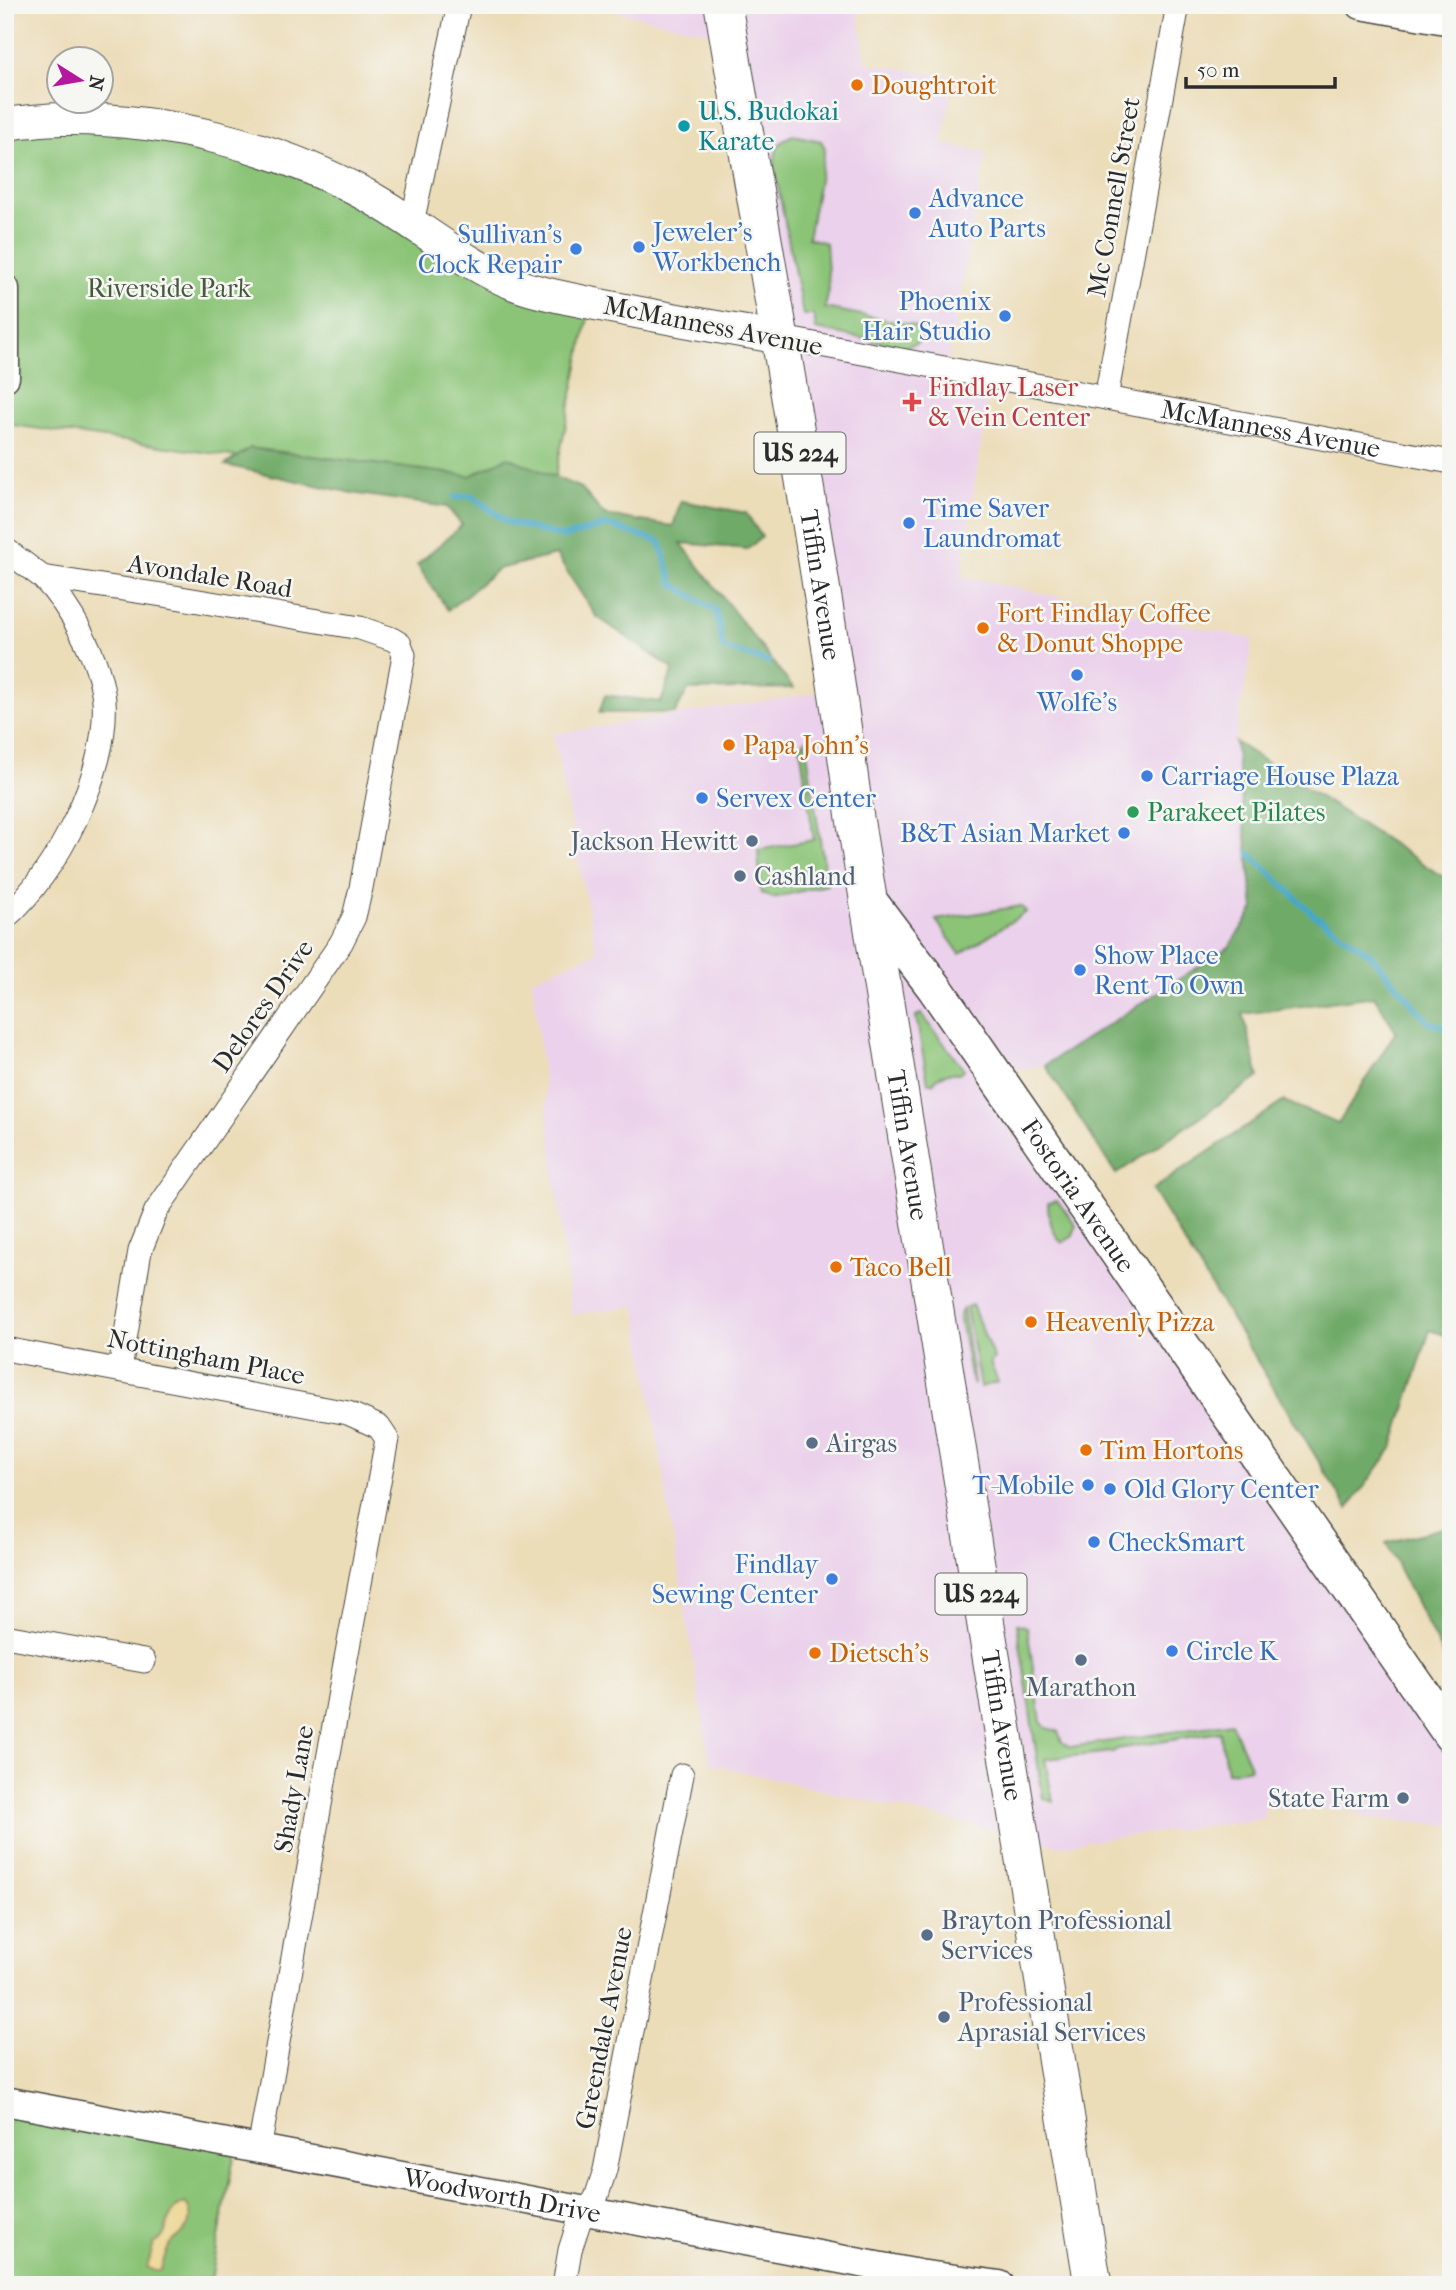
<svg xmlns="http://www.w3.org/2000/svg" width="1456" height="2290" font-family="'IM FELL French Canon',serif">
<rect width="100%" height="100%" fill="#f6f6f2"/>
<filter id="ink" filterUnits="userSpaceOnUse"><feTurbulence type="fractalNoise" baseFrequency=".0143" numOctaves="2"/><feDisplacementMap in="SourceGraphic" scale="14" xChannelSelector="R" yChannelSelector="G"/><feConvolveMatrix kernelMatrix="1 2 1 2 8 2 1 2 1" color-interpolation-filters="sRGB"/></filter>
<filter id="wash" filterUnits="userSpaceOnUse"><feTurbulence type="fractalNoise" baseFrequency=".00686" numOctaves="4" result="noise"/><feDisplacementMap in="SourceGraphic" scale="28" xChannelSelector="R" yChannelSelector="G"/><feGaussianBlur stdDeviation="1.57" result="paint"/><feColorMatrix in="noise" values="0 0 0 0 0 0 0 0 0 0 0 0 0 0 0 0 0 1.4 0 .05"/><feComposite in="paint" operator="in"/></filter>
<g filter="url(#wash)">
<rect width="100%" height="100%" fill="#ecddb9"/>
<path fill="#ebd1eb" d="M589 5H857L866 63 954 77 942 144 986 153 947 369 991 378 961 576 1253 639 1235 742 1254 909 1229 947 1045 1065 994 1073 1451 1737V1825L1365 1818 1352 1810 1265 1808 1264 1819 1087 1841 1062 1846 710 1764 636 1306 571 1315 532 979 597 953 553 734 837 690 728 37Z"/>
<g fill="#8bc477" stroke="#5b7851" stroke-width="2">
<path d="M5 124 183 131 406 218 591 303 550 501 5 424Z"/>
<path d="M793 135 821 141 825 148 808 238 826 243 829 290 825 308 908 324 918 328 920 336 917 343 904 347 816 329 814 315H803L774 166C775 150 777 142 793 135Z"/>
<path d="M805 740 827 885 773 898 761 893 758 850 814 840 800 746Z"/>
<path d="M1021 906 1026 912 960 954 936 920Z"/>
<path d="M921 1014 964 1069 959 1073C949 1072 939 1073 933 1083H928L916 1016Z"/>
<path d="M1057 1200 1076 1225 1073 1236 1062 1243C1052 1233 1048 1217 1048 1203Z"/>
<path d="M972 1305 994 1359 990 1362 998 1382 980 1387 966 1307Z"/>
<path d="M963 1309 974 1385 970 1376 959 1314Z"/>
<path d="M1017 1624 1027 1627 1041 1721 1046 1728 1058 1731 1062 1742 1071 1747 1231 1723 1251 1768 1227 1772 1220 1732 1117 1749 1113 1752 1045 1759 1053 1802 1043 1798Z"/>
<path d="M5 2101 236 2146 210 2285H5Z"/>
</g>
<g fill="#70aa68" stroke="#4e6a4a" stroke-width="2">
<path d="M250 448 470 476 508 457 581 488 604 515 673 526 681 501 746 513 762 537 747 549 681 543 793 688 688 690 675 713H599L605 695 661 702 673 669 596 616 556 555 498 569 448 610 417 565 462 525 447 507 352 493 225 465Z"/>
<path d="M1235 742 1451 882V1337L1430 1330 1393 1447 1348 1509 1152 1190 1284 1101 1338 1124 1396 1031 1374 996 1243 1014 1259 1077 1116 1174 1045 1065 1229 947 1254 909Z"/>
<path d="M1451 1526V1671L1386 1543Z"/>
</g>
<path fill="#eeda9e" stroke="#8c8264" stroke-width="2" d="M186 2203C200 2227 179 2231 169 2247 165 2254 163 2263 160 2270H152L147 2267 154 2244C173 2236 161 2210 186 2203Z"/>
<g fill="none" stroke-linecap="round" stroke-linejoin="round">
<g stroke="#46a8c6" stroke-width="6">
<path d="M455 497 472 496 507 522 564 537 607 525 660 542 673 584 716 611 723 648 768 662"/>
<path d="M1249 853 1313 914 1370 954 1429 1023 1451 1028"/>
</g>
</g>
</g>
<g filter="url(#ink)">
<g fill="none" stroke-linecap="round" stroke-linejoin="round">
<defs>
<g id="minor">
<path d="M412 223 459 5"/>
<path id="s1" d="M782 338 1451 462"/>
<path d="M1106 398 1178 5"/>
<path d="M5 549 42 577 169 596 360 628 392 639 400 644 404 655 361 888 354 917 341 943 156 1211 140 1251 120 1369"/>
<path d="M5 918C58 872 109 770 104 700 100 659 70 606 42 577"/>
<path d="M5 1349 348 1413 379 1427 387 1439 344 1669 259 2150"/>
<path d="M5 1636 144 1661"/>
<path d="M564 2285 570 2250 579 2222 596 2198 605 2170 682 1775"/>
</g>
<g id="tertiary">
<path d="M1361 5 1451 21"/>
<path d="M5 289V377"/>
<path id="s2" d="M5 2101 919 2274 1000 2285"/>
</g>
<path id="secondary" d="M5 124C24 122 44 119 63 119 167 118 277 146 368 196 417 223 466 266 517 285 544 295 573 299 600 305 660 317 721 328 782 338"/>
<g id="primary">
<path id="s3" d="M870 902 935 988 1451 1735"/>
</g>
<g id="trunk">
<path id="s4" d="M723 5C768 276 819 546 855 818L1093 2285"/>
</g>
</defs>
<use href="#minor" stroke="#484640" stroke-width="25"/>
<use href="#tertiary" stroke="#484640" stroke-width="31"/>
<use href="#secondary" stroke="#484640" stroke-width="34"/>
<use href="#primary" stroke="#484640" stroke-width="38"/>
<use href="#trunk" stroke="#484640" stroke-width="39"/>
<use href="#minor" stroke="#fff" stroke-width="23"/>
<use href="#tertiary" stroke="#fff" stroke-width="28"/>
<use href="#secondary" stroke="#fff" stroke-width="32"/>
<use href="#primary" stroke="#fff" stroke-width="35"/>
<use href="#trunk" stroke="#fff" stroke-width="37"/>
</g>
</g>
<g fill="#e8710a" stroke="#f6f6f2" stroke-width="2.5">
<circle cx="857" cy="85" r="7"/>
<circle cx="983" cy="628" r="7"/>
<circle cx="729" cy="745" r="7"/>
<circle cx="836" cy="1267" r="7"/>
<circle cx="1031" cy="1322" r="7"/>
<circle cx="1086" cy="1450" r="7"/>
<circle cx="815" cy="1653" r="7"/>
</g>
<circle fill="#0f9aa8" stroke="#f6f6f2" stroke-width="2.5" cx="684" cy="126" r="7"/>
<g fill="#3f7fe0" stroke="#f6f6f2" stroke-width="2.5">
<circle cx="915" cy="213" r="7"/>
<circle cx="639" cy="247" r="7"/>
<circle cx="576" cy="249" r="7"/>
<circle cx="1005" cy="316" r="7"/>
<circle cx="909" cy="523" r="7"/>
<circle cx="1077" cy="675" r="7"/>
<circle cx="1147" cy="776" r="7"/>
<circle cx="702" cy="798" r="7"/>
<circle cx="1124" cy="833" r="7"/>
<circle cx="1080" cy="970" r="7"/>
<circle cx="1088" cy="1485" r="7"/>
<circle cx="1110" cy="1489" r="7"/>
<circle cx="1094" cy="1542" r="7"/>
<circle cx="832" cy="1579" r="7"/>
<circle cx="1172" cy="1651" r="7"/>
</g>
<path fill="#e0444e" stroke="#f6f6f2" stroke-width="2.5" d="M908.5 391.5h7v7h7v7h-7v7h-7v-7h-7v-7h7z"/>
<circle fill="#2e9e5b" stroke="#f6f6f2" stroke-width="2.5" cx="1133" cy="812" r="7"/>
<g fill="#5c6f8a" stroke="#f6f6f2" stroke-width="2.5">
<circle cx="752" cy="841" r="7"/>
<circle cx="740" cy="876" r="7"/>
<circle cx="812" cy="1443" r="7"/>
<circle cx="1081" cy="1660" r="7"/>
<circle cx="1403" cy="1798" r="7"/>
<circle cx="927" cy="1935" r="7"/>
<circle cx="944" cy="2017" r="7"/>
</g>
<g text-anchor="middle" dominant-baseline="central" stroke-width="5" stroke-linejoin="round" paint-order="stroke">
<g fill="#f6f6f2" stroke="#686867" stroke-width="2">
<rect x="754.5" y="432.5" width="91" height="41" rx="5"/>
<rect x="935.5" y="1573.5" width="91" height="41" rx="5"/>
</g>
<g font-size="24" font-weight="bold" fill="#2b2b2b">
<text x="800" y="453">US 224</text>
<text x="981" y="1594">US 224</text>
</g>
<g font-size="26" fill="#c56008" stroke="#f6f6f2" text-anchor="start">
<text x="871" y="85">Doughtroit</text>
<text x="997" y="613">Fort Findlay Coffee<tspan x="997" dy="30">&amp; Donut Shoppe</tspan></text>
<text x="743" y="745">Papa John's</text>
<text x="850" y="1267">Taco Bell</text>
<text x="1045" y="1322">Heavenly Pizza</text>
<text x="1100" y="1450">Tim Hortons</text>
<text x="829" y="1653">Dietsch's</text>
</g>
<g font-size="26" fill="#0d838f" stroke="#f6f6f2" text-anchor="start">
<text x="698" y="111">U.S. Budokai<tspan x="698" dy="30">Karate</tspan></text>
</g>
<g font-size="26" fill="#2b2b2b" stroke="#f6f6f2">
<text transform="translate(1114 197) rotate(-80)">Mc Connell Street</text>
<text transform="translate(713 326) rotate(11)">McManness Avenue</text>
<text stroke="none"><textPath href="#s1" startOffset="497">McManness Avenue</textPath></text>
<text transform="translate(210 576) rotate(9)">Avondale Road</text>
<text stroke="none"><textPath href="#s4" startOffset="588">Tiffin Avenue</textPath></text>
<text transform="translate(263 1006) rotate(-55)">Delores Drive</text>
<text stroke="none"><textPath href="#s4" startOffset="1155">Tiffin Avenue</textPath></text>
<text stroke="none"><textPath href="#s3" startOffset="360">Fostoria Avenue</textPath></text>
<text transform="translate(206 1357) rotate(11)">Nottingham Place</text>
<text stroke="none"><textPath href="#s4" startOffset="1743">Tiffin Avenue</textPath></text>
<text transform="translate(294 1789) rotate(-80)">Shady Lane</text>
<text transform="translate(604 2028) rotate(-79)">Greendale Avenue</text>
<text stroke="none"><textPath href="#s2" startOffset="506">Woodworth Drive</textPath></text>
</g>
<g font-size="26" fill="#366cbe" stroke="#f6f6f2" text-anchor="start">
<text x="929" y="198">Advance<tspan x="929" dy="30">Auto Parts</tspan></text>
<text x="653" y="232">Jeweler's<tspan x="653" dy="30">Workbench</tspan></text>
<text x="562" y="234" text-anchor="end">Sullivan's<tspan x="562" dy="30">Clock Repair</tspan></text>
<text x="991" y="301" text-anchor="end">Phoenix<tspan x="991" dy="30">Hair Studio</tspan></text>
<text x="923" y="508">Time Saver<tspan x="923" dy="30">Laundromat</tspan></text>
<text x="1077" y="702" text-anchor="middle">Wolfe's</text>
<text x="1161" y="776">Carriage House Plaza</text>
<text x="716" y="798">Servex Center</text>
<text x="1110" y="833" text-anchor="end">B&amp;T Asian Market</text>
<text x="1094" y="955">Show Place<tspan x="1094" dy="30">Rent To Own</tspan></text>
<text x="1074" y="1485" text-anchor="end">T-Mobile</text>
<text x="1124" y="1489">Old Glory Center</text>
<text x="1108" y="1542">CheckSmart</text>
<text x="818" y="1564" text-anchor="end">Findlay<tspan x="818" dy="30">Sewing Center</tspan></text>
<text x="1186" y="1651">Circle K</text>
</g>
<g font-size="26" fill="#485942" stroke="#f6f6f2">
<text x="169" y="288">Riverside Park</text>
</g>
<g font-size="26" fill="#be3a42" stroke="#f6f6f2" text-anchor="start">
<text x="928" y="387">Findlay Laser<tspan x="928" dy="30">&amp; Vein Center</tspan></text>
</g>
<g font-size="26" fill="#27864d" stroke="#f6f6f2" text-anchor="start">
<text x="1147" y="812">Parakeet Pilates</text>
</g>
<g font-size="26" fill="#4e5e75" stroke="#f6f6f2" text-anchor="start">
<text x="738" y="841" text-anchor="end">Jackson Hewitt</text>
<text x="754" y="876">Cashland</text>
<text x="826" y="1443">Airgas</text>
<text x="1081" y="1687" text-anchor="middle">Marathon</text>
<text x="1389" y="1798" text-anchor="end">State Farm</text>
<text x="941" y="1920">Brayton Professional<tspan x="941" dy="30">Services</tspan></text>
<text x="958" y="2002">Professional<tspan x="958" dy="30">Aprasial Services</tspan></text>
</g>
</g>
<rect width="1456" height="2290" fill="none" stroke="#f6f6f2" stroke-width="28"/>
<g transform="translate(80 80) rotate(101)"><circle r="33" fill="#f6f6f2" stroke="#a5a5a2" stroke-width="2"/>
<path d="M0-5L12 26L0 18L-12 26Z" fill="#b5179e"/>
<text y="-10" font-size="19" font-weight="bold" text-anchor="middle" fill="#2b2b2b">N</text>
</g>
<path d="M1186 77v10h149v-10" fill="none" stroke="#2b2b2b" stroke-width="3.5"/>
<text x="1197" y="77" font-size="21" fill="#2b2b2b" stroke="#f6f6f2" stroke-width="5" paint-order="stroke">50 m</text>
</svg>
